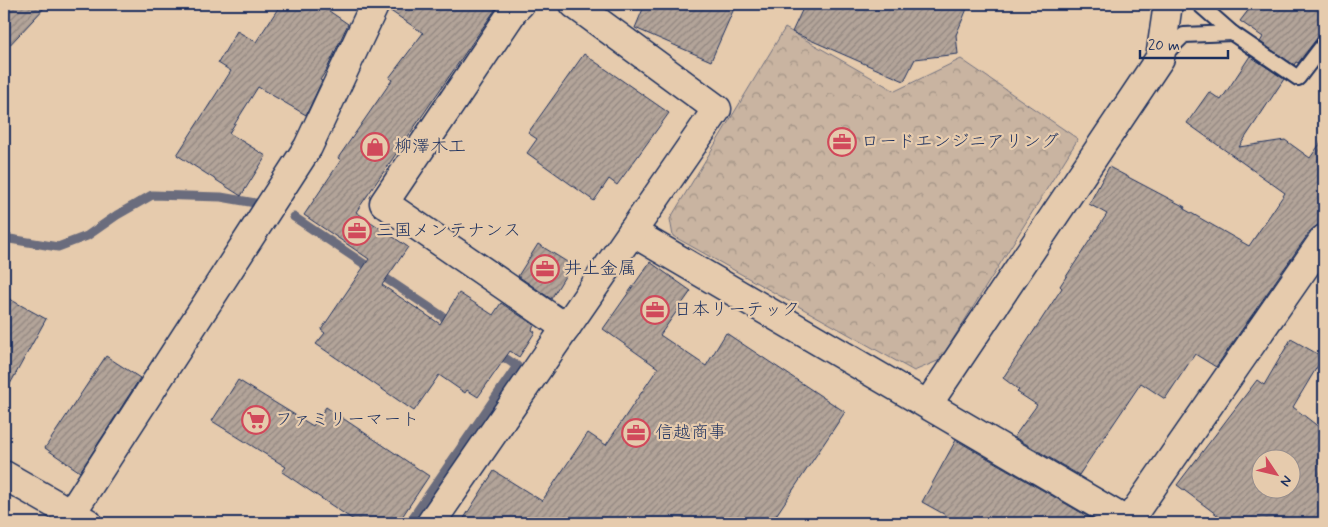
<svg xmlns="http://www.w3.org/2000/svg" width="1328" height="527" font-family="Mynerve,'Klee One',sans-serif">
<defs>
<pattern id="forest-crowns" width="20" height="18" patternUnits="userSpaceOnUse" patternTransform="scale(1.25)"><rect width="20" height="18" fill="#c9b4a1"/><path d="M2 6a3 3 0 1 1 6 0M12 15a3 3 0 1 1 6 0" fill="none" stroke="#a29386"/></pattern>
<pattern id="building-hatch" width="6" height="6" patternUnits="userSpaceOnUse" patternTransform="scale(1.25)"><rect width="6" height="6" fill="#b3a499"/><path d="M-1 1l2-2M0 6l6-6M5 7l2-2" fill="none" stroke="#918680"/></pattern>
</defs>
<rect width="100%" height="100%" fill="#e6cbad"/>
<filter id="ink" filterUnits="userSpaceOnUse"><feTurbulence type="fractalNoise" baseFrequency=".02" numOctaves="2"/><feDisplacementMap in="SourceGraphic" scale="10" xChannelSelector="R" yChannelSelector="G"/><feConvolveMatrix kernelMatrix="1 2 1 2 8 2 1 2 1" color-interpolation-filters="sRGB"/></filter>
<g filter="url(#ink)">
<path fill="url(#forest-crowns)" stroke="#727280" d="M785 28 895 91 961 59 1078 139 940 360 914 371 673 236 670 219Z"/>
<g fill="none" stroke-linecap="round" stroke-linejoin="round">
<g stroke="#6b6c7d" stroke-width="9">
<path d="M294 217 454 324"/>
<path d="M4 238 58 247 87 236 117 215 152 195 221 197 261 204"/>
<path d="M409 523 517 366 496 352"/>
</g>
</g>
<g fill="url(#building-hatch)" stroke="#1b2f5e" fill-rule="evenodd">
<path d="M4 4H48L4 51Z"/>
<path d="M281 4H319L348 24 326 71 320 80 322 81 306 115 258 87 229 133 266 156 241 196 177 155 231 71 218 63 237 31 256 42Z"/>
<path d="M390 4H499L356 212 408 247 382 285 440 324 459 293 493 315 501 303 534 325 532 330 535 332 519 357 510 351 478 397 467 390 465 393 439 375 414 411 316 344 325 333 321 330 369 259 304 215 341 160 338 158 392 80 389 78 423 33 389 10Z"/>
<path d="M645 4H736L711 61 635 28Z"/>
<path d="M805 4H969L956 35 958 54 915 59 904 81 792 32Z"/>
<path d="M1253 4H1324V29L1298 63 1296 62 1294 65 1260 42 1263 37 1240 21Z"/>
<path d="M584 54 669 113 617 185 609 179 594 201 527 153 537 139 528 133Z"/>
<path d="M1250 56 1284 79 1239 147 1285 140 1310 158 1324 138V215L1318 225 1311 230 1216 367 1195 354 1165 399 1141 383 1079 475 1014 437 1037 405 1017 392 1019 390 1003 378 1062 288 1060 286 1107 214 1089 204 1109 167 1185 207 1184 209 1249 246 1285 193 1187 123 1209 92 1221 100Z"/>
<path d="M538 244 572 265 551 299 518 276Z"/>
<path d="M650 262 691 291 660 335 706 366 726 333 845 412 771 523H461L494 471 542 501 588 433 606 445 658 368 603 329Z"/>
<path d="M4 296 46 319 4 395Z"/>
<path d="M1291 339 1323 357 1293 407 1324 431V523H1228L1177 485 1257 380 1264 385ZM1260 460H1290V490H1260Z"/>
<path d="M106 356 140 378 80 472 45 448Z"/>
<path d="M238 380 313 426 326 407 429 476 398 523H358L282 472 286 467 212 421Z"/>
<path d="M956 440 1099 523H960L922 502Z"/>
</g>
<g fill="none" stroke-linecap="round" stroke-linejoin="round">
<defs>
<g id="service">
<path d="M1199 4 1232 33 1298 78 1324 44"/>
<path d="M1164 55 1184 35 1232 33"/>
</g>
<g id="minor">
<path d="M520 4 514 10 384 203 566 328"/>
<path d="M632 232 1128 522"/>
<path d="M928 404 1160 58 1168 4"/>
<path d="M65 523 308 147 375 4"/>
<path d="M431 523 717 109 574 4"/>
<path d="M1127 523 1324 239"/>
</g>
<path id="tertiary" d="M4 475 88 523"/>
</defs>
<use href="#service" stroke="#1b2f5e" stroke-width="18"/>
<use href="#minor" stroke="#1b2f5e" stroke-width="31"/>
<use href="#tertiary" stroke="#1b2f5e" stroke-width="31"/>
<use href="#service" stroke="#e6cbad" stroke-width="14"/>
<use href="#minor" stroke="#e6cbad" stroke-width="28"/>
<use href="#tertiary" stroke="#e6cbad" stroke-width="28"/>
</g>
</g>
<defs>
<symbol id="office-ring" viewBox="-11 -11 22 22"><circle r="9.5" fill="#e6cbad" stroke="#d1495b" stroke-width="1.5"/><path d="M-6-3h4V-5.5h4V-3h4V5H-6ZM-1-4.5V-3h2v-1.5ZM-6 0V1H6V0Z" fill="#d1495b"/></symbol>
<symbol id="shop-ring" viewBox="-11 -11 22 22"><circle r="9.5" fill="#e6cbad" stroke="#d1495b" stroke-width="1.5"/><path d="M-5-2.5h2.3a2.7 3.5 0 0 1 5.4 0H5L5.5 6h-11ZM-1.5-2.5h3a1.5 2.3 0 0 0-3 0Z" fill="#d1495b"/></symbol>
<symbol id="supermarket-ring" viewBox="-11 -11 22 22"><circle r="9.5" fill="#e6cbad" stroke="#d1495b" stroke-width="1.5"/><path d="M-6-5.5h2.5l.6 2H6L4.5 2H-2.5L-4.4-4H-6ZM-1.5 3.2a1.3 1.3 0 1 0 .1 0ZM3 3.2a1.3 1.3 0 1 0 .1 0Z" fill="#d1495b"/></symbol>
</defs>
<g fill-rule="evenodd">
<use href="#office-ring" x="826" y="126" width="32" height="32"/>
<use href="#shop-ring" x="359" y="131" width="32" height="32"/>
<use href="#office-ring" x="341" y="215" width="32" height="32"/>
<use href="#office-ring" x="529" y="253" width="32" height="32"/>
<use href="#office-ring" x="639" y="294" width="32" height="32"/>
<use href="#supermarket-ring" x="240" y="404" width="32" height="32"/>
<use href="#office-ring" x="620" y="417" width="32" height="32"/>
</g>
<g text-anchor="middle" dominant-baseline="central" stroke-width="4.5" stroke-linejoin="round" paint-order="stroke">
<g font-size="18" fill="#1b2f5e" stroke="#e6cbad" text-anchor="start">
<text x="861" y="142">ロードエンジニアリング</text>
<text x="394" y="147">柳澤木工</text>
<text x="376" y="231">三国メンテナンス</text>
<text x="564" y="269">井上金属</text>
<text x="674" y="310">日本リーテック</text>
<text x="275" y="420">ファミリーマート</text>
<text x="655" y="433">信越商事</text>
</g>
</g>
<rect width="1328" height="527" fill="none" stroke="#e6cbad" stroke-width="20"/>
<rect x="10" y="10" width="1308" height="507" fill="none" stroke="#1b2f5e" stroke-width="2" filter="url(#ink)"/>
<g transform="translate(1276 474) rotate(125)"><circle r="24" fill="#e6cbad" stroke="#958d8d"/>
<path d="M0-4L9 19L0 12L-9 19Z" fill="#d1495b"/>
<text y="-8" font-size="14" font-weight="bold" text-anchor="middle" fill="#1b2f5e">N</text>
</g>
<path d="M1140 50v8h88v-8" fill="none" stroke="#1b2f5e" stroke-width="2.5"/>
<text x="1148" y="50" font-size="15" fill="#1b2f5e" stroke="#e6cbad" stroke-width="4" paint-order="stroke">20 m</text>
</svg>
